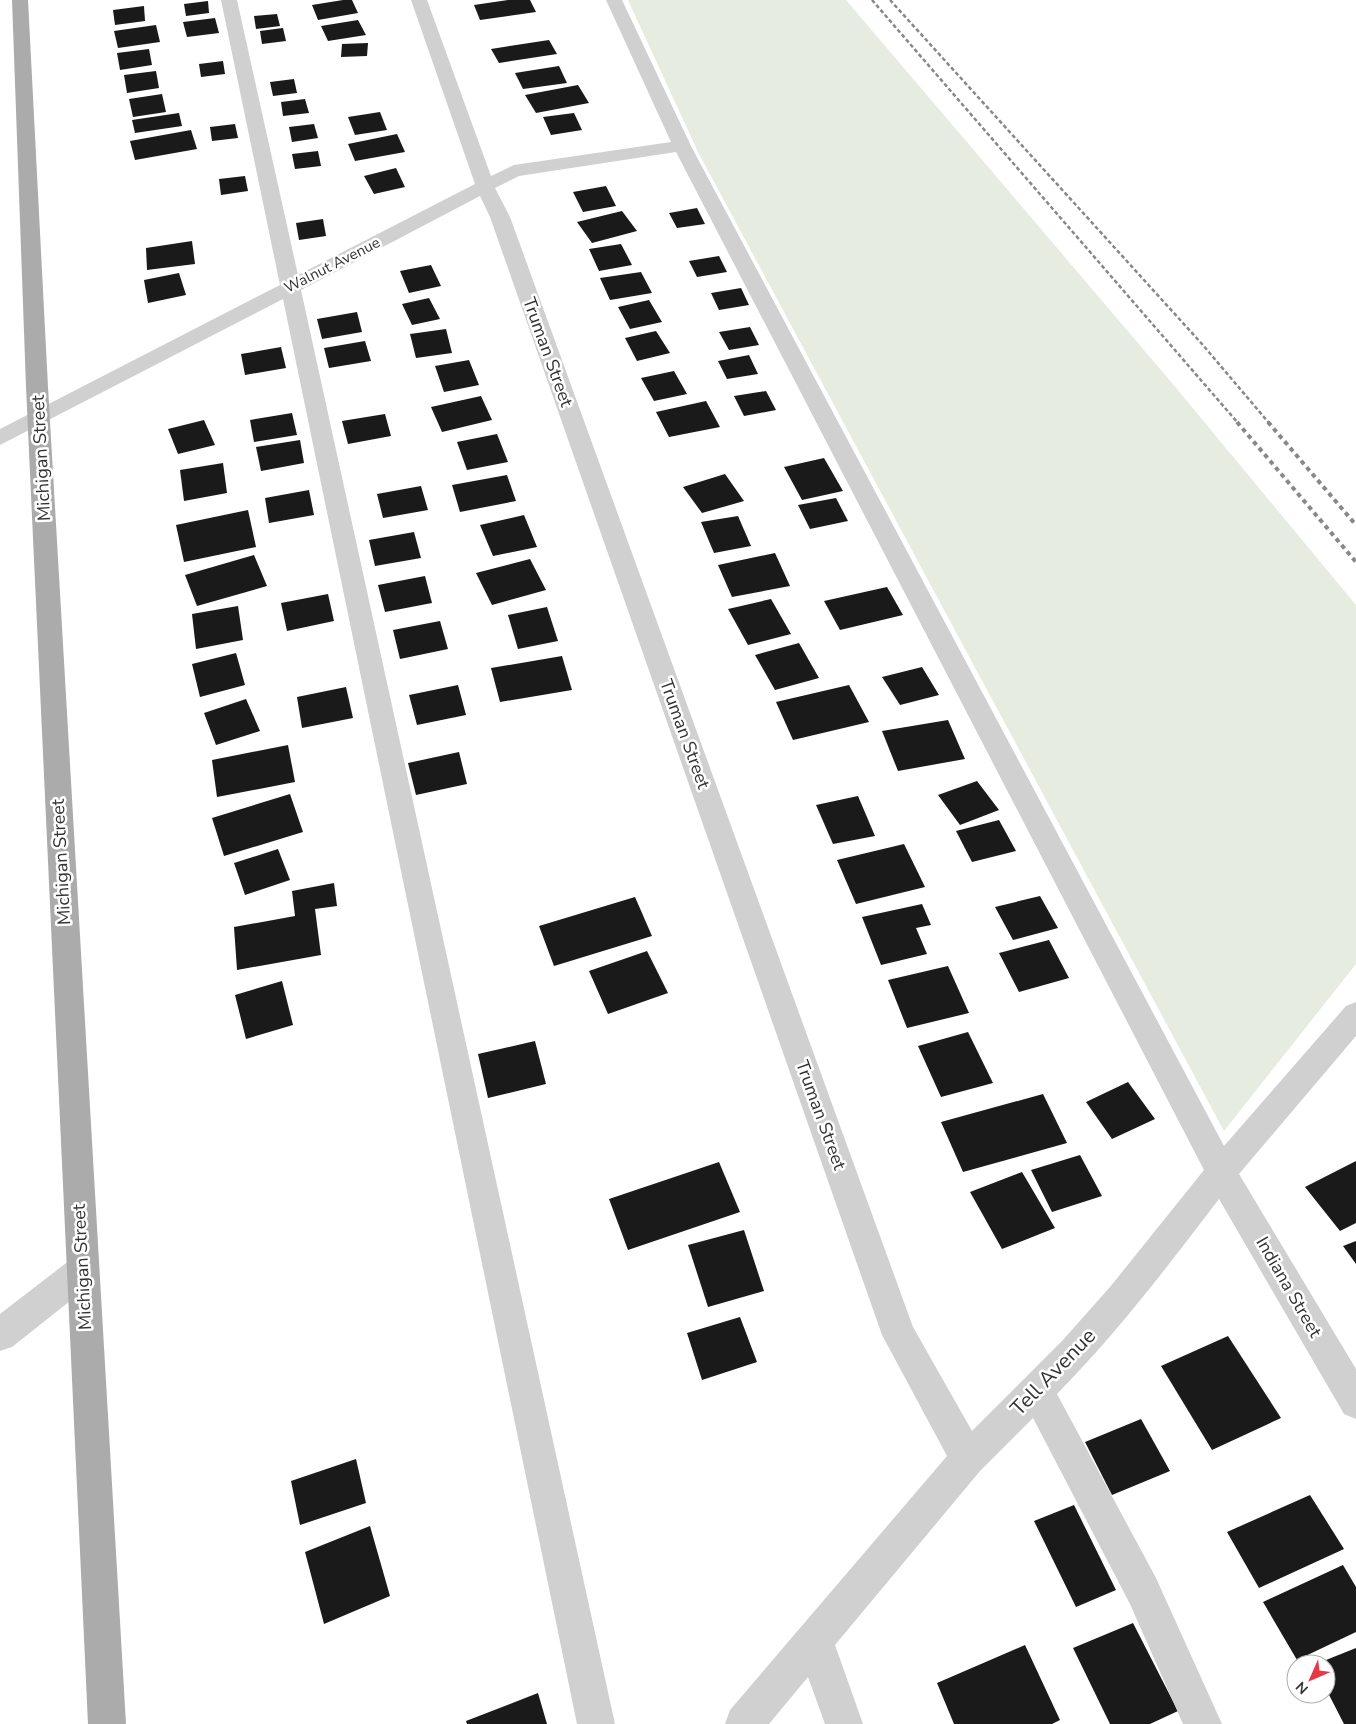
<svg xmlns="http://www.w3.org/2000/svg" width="1356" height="1724" font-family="'Nunito Sans',sans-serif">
<rect width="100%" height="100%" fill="#fff"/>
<path fill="#e6ecdf" d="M628 0H846L1172 383 1356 605V964L1224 1131 698 152Z"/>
<g fill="#1a1a1a">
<path d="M343 0H352L358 13 318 20 312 5Z"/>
<path d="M508 0H530L536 12 480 20 474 5Z"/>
<path d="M208 1 209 13 186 16 184 4Z"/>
<path d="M144 6 145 21 115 25 113 10Z"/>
<path d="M277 14 280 26 256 29 254 16Z"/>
<path d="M215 18 219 33 187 37 183 22Z"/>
<path d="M358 20 366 35 328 41 321 26Z"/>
<path d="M156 25 160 42 118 48 114 31Z"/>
<path d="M283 28 286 41 262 44 260 31Z"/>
<path d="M549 40 557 54 499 63 491 49Z"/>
<path d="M368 43 367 56 341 57 342 44Z"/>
<path d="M149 49 152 65 120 70 117 53Z"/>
<path d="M223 61 225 74 201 77 199 64Z"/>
<path d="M559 66 567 83 523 89 515 73Z"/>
<path d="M156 71 159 88 127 93 124 75Z"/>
<path d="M294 79 297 93 273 96 270 82Z"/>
<path d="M578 85 589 103 536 113 525 95Z"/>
<path d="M162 94 166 112 133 117 129 99Z"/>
<path d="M305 99 309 113 283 116 281 102Z"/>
<path d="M380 112 387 130 355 135 348 117Z"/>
<path d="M179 113 182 126 135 133 132 120Z"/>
<path d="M574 113 582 130 551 135 543 117Z"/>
<path d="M235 124 238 138 212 141 210 127Z"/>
<path d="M314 124 318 138 292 142 289 127Z"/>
<path d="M191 130 197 149 135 160 130 141Z"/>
<path d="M397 134 405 152 355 161 348 144Z"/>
<path d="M318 151 321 166 295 169 292 154Z"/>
<path d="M396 168 405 187 374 194 364 176Z"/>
<path d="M245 176 248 191 221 195 219 179Z"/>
<path d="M606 186 616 206 583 212 573 192Z"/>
<path d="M697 208 705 224 677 228 669 213Z"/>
<path d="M622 211 637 231 592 243 577 222Z"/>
<path d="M323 219 326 236 299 240 296 223Z"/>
<path d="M192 241 195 264 147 270 146 248Z"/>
<path d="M621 244 632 265 599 271 589 249Z"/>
<path d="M719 256 727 272 697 277 689 261Z"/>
<path d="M431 265 441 286 409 293 400 271Z"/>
<path d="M641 272 652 293 610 300 600 278Z"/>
<path d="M179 273 186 295 148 303 144 280Z"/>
<path d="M741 288 749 305 719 310 711 293Z"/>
<path d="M429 298 440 319 412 325 402 304Z"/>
<path d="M649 300 662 322 630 329 618 307Z"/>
<path d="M357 312 362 332 322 339 317 319Z"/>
<path d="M750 327 759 345 729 350 719 332Z"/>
<path d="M446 329 452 353 416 358 410 334Z"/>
<path d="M656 331 670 353 637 361 625 338Z"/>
<path d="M365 341 371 361 329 368 324 348Z"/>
<path d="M281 347 286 368 245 375 241 354Z"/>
<path d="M749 355 758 374 727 379 718 361Z"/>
<path d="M469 360 479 385 444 392 435 366Z"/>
<path d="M674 371 687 394 654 401 641 378Z"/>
<path d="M766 391 776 410 744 416 734 396Z"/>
<path d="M481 396 492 420 442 432 431 407Z"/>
<path d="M706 401 720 427 669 437 656 412Z"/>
<path d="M292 413 297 435 254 442 250 420Z"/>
<path d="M385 414 391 436 348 444 342 421Z"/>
<path d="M204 420 215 445 178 454 168 429Z"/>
<path d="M497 434 508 462 467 470 457 442Z"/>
<path d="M300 440 304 463 261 471 256 447Z"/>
<path d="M824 458 843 491 802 500 784 467Z"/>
<path d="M223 463 227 493 184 501 180 470Z"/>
<path d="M725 474 744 501 702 513 683 487Z"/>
<path d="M507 475 516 501 460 512 452 485Z"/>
<path d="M421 486 428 510 383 518 377 494Z"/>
<path d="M309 490 314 515 269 523 265 498Z"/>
<path d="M836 498 848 521 810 529 798 505Z"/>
<path d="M248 510 256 547 184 562 176 525Z"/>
<path d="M524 515 537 547 493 556 480 525Z"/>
<path d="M738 516 751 546 714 553 701 522Z"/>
<path d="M414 532 421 558 375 566 369 540Z"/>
<path d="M775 553 790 586 732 597 718 565Z"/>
<path d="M254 555 267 586 197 606 185 575Z"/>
<path d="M530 559 546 590 492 605 476 573Z"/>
<path d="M425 576 432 603 385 612 378 585Z"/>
<path d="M887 587 903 615 840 630 824 601Z"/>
<path d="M328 594 334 621 287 631 281 603Z"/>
<path d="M771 599 791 634 748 645 728 609Z"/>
<path d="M238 606 243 640 196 649 192 614Z"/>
<path d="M547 607 558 641 518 649 508 615Z"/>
<path d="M440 621 448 649 400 659 393 630Z"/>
<path d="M799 643 819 678 775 690 755 655Z"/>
<path d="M236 653 245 685 200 697 192 664Z"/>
<path d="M562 656 572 690 500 702 491 668Z"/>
<path d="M922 667 939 695 900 705 882 677Z"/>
<path d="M458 685 466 715 417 725 409 695Z"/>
<path d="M849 685 869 722 793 740 776 702Z"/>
<path d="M346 687 353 718 302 728 297 697Z"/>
<path d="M246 699 260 731 216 745 204 713Z"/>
<path d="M948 720 965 759 898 771 882 731Z"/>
<path d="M288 745 295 782 217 797 212 760Z"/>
<path d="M459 752 467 784 416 795 408 763Z"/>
<path d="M977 781 999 810 960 825 938 795Z"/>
<path d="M290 794 303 832 224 856 212 818Z"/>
<path d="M858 796 875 836 833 844 816 805Z"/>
<path d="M999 820 1016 851 972 862 956 831Z"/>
<path d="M904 844 925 887 856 904 837 860Z"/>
<path d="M278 849 290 880 245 895 234 863Z"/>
<path d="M334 883 337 906 315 909 321 955 237 970 234 927 295 916 292 891Z"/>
<path d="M1040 896 1058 928 1013 940 995 907Z"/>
<path d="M635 897 652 936 554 966 539 926Z"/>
<path d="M922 904 931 925 916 928 927 954 881 965 862 917Z"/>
<path d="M1049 940 1069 978 1019 992 999 953Z"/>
<path d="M647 951 668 993 608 1014 589 971Z"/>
<path d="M948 966 969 1013 907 1028 888 980Z"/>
<path d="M282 981 293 1025 246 1039 235 995Z"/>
<path d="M968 1032 993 1083 941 1097 918 1046Z"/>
<path d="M535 1041 546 1084 488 1098 478 1054Z"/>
<path d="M1128 1082 1155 1119 1112 1139 1086 1102Z"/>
<path d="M1043 1094 1067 1143 963 1172 941 1122Z"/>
<path d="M1080 1155 1102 1196 1052 1212 1031 1170Z"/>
<path d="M1356 1161V1223L1340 1231 1305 1187Z"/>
<path d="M719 1162 740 1212 628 1250 609 1199Z"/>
<path d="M1022 1172 1055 1228 1002 1249 970 1192Z"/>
<path d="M744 1230 764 1291 708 1307 688 1245Z"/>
<path d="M1356 1241V1264L1343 1246Z"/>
<path d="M740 1317 757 1362 702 1380 687 1333Z"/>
<path d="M1228 1336 1281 1418 1212 1450 1161 1366Z"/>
<path d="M1141 1419 1170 1471 1112 1495 1085 1442Z"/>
<path d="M356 1459 366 1503 300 1525 291 1481Z"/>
<path d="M1310 1495 1344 1549 1259 1588 1227 1532Z"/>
<path d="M1074 1505 1116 1590 1076 1607 1034 1521Z"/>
<path d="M370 1526 390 1596 324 1624 305 1552Z"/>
<path d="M1343 1565 1356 1587V1632L1297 1660 1263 1602Z"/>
<path d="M1133 1623 1178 1711 1150 1724H1110L1073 1648Z"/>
<path d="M1025 1645 1060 1720 1052 1724H954L937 1683Z"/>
<path d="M1356 1648V1724H1344L1326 1689V1664H1316Z"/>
<path d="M538 1693 547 1724H467L466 1721Z"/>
</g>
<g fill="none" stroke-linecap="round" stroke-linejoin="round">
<g fill="#d0d0d0" fill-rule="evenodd">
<path d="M221 0H237L298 275 475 184 411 0H427L491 176 514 165 671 142 606 0H622L691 146 1224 1146 1346 1006 1356 1002V1036L1239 1174 1356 1369V1419L1344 1414 1219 1199C1168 1266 1117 1333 1057 1394L1156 1578 1222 1724H1183L1130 1604 1033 1418 980 1471 835 1645 863 1724H825L808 1677 769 1724H725L730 1710 947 1456 882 1335 490 217 480 196 301 290 615 1724H577L283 299 0 445V429L280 285ZM676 152 1204 1170 1110 1287 1062 1341 972 1431 913 1327 510 217 495 188 519 176Z"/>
<path d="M82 1255 94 1260 98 1271 94 1282 12 1347 0 1351V1314L70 1260Z"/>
</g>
<path fill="#ababab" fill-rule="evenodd" d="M12 0H28L48 387 126 1724H88L26 387Z"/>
<g stroke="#888" stroke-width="2.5" stroke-dasharray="4 2.5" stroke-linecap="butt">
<path d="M872 0 1238 423"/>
<path d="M890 0 1202 344 1269 423"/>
</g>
<g stroke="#888" stroke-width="4" stroke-dasharray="4.5 4" stroke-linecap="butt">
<path d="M1237 422 1356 562"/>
<path d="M1268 422 1356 525"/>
</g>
</g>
<g text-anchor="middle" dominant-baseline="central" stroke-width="5" stroke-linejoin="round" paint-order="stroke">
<g font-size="15" fill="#333" stroke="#fff">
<text transform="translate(332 265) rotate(-27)">Walnut Avenue</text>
</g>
<g font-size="18" fill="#333" stroke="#fff">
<text transform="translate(548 352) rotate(70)">Truman Street</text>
<text transform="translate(41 458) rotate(-93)">Michigan Street</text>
<text transform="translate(685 734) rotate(70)">Truman Street</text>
<text transform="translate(61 862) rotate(-93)">Michigan Street</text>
<text transform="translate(821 1115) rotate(70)">Truman Street</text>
<text transform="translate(82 1267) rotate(-93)">Michigan Street</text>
<text transform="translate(1289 1287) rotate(60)">Indiana Street</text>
</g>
<g font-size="21" fill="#333" stroke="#fff">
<text transform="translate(1053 1372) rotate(-46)">Tell Avenue</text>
</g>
</g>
<g transform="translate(1311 1679) rotate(225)"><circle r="24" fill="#ffffff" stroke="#adadad"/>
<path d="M0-4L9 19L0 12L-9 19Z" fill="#e63946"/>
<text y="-8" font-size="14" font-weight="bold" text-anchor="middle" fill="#333333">N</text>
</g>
</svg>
